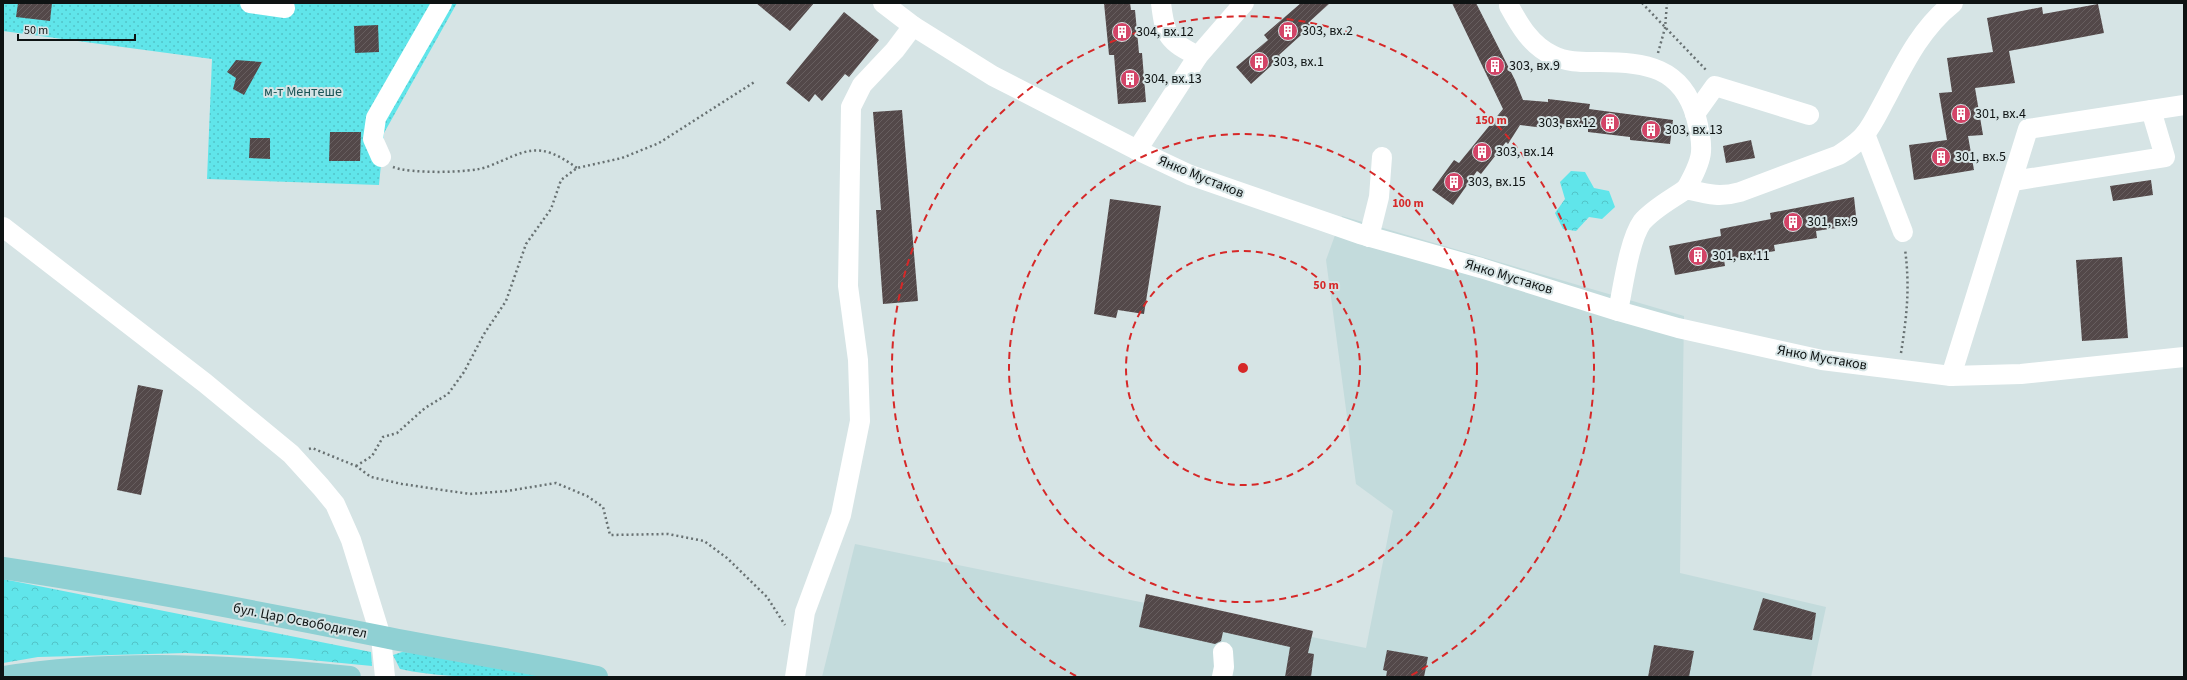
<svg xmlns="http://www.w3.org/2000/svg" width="2187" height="680" font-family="'Source Sans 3',sans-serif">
<defs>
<pattern id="grass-dots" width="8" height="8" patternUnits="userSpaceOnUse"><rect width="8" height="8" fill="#60e5ea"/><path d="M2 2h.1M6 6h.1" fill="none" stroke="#52c4c8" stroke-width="1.8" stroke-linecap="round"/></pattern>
<pattern id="forest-crowns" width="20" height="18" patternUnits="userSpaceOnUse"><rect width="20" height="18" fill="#60e5ea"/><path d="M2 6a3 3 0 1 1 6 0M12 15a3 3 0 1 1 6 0" fill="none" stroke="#52c4c8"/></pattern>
<pattern id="building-hatch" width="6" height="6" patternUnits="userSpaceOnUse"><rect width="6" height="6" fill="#534849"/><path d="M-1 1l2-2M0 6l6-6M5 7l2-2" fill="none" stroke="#675e5f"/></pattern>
</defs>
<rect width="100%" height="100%" fill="#d6e4e5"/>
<path fill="#c3dbdc" d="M1342 216 1684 316 1680 573 1826 607 1811 677H822L855 544 1366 648 1393 511 1356 484 1326 260Z"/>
<g fill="url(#grass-dots)">
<path d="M3 3H457L384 133 379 185 207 179 212 59 3 31Z"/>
<path d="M402 652 422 653 556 677C504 677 451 680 400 669L393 655Z"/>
</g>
<g fill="url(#forest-crowns)">
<path d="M1571 171 1585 172 1594 188 1609 191 1615 207 1602 219 1589 217 1576 231 1563 229 1555 213 1565 199 1560 182Z"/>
<path d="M3 579 371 652 372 666 290 658 186 653 38 657 3 663Z"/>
</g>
<g fill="url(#building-hatch)">
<path d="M18 3H52L50 21 16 17Z"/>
<path d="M756 3H814L790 31Z"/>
<path d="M1104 3H1130L1131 10H1135L1139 53H1142L1146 102 1118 104 1114 55H1109Z"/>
<path d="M1301 3H1330L1308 23 1311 26 1279 55 1281 57 1251 84 1236 67 1268 40 1264 35Z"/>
<path d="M1452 3H1476L1515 80 1523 100 1548 102V99L1590 104 1589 109 1673 120 1670 144 1630 140V137L1588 132V127L1545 122 1544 128 1520 125 1508 144 1506 142 1481 174 1477 171 1453 205 1432 190 1454 160 1459 163 1503 109Z"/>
<path d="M2098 4 2104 33 2009 51 2015 83 1975 88 1983 135 1968 136 1974 170 1914 180 1909 145 1947 140 1939 93 1952 92 1947 58 1993 52 1987 18 2042 7 2043 14Z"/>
<path d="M844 12 879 40 849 77 845 74 822 101 815 94 809 102 786 83Z"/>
<path d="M378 25 379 52 355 53 354 26Z"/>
<path d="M236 60 262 62 244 95 233 89 236 78 227 72Z"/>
<path d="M902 110 918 301 883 304 876 210H881L873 112Z"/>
<path d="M330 132H361L360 161H329Z"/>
<path d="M250 138H270V159L249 158Z"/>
<path d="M1751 140 1755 158 1726 163 1723 146Z"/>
<path d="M2151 180 2153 195 2113 201 2110 186Z"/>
<path d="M1854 197 1857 225 1816 231 1817 238 1774 245 1775 251 1724 260 1725 266 1675 275 1669 246 1721 236 1720 229 1771 219 1770 213Z"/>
<path d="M1110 199 1161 206 1144 314 1118 310 1116 318 1094 314Z"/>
<path d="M2122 257 2128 338 2082 341 2076 260Z"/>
<path d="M138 385 163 390 141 495 117 490Z"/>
<path d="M1146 594 1313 631 1308 653 1314 654 1311 677H1285L1290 647 1223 632 1221 641 1215 644 1139 627Z"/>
<path d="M1763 598 1816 613 1812 640 1753 630Z"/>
<path d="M1654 645 1694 651 1689 677H1648Z"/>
<path d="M1387 650 1428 657 1424 677H1386L1387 671 1383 670Z"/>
</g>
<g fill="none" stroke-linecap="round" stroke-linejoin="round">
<g stroke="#687172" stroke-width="2.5" stroke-dasharray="2 3" stroke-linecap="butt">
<path d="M1642 3 1707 71"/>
<path d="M1658 53 1665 28 1667 3"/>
<path d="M393 167C410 174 470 173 487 167 527 151 537 139 577 168"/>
<path d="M1901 353C1907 315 1910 287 1905 249"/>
<path d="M309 449 312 448 356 466 371 477 402 484 470 494 507 491 556 483 587 496 603 507 610 535 668 534 704 541 727 558 767 597 785 625"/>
<path d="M356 466 372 456 383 437 397 433 425 408 448 394 464 372 484 334 506 301 526 244 551 209 561 180 577 168 622 158 659 143 756 81"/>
</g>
<g stroke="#fff" stroke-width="20">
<path d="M250 3 285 8"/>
<path d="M883 3 913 26 993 76 1137 150 1190 175 1360 234 1481 268 1618 311 1678 328 1822 360 1951 376 2021 374 2184 357"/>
<path d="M1161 3C1165 37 1168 41 1198 56"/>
<path d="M1509 6C1520 26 1531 45 1552 55 1567 63 1584 62 1600 62 1645 62 1682 67 1696 117 1705 150 1703 159 1686 189"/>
<path d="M1695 114 1715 86 1809 115"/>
<path d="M1865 134 1903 232"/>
<path d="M1137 150 1198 56 1244 3"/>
<path d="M381 157 373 139 376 118 442 3"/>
<path d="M2013 181 2165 157 2151 110"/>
<path d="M3 227 205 383 291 454 321 487 335 504 351 540 381 637 385 677"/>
<path d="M1369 237 1379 197 1382 157"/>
<path d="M1618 311C1623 288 1629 240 1642 222 1654 208 1672 199 1686 189 1707 194 1719 198 1740 192L1839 155C1848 149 1858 143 1865 134 1873 124 1879 111 1885 100 1904 64 1921 28 1953 3"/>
<path d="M1951 376 2028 129 2184 105"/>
<path d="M795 677 805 612 841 515 860 421 858 360 848 286 851 107 862 85 895 50 913 26"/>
<path d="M1222 677 1224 667 1223 652"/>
</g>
<g stroke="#8fd0d3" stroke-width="22">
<path d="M3 568C129 587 254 611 379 636 452 651 525 661 597 677"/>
<path d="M3 677C118 659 234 666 350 677"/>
</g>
</g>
<g fill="none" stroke="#d62828" stroke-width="2" stroke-dasharray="7 5">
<circle cx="1243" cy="368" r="117"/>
<circle cx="1243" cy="368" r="234"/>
<path d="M1076 676A351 351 0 1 1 1410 676"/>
</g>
<defs>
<symbol id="building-disc" viewBox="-11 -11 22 22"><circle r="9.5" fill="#d34467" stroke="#d6e4e5"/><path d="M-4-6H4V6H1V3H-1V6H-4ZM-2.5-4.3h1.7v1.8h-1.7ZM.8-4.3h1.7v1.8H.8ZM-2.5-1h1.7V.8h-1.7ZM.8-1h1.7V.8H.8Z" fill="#fff"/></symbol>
</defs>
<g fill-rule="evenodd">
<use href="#building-disc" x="1277" y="20" width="22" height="22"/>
<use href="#building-disc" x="1111" y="21" width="22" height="22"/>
<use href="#building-disc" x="1248" y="51" width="22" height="22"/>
<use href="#building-disc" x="1484" y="55" width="22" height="22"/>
<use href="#building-disc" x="1119" y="68" width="22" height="22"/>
<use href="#building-disc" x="1950" y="103" width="22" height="22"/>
<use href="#building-disc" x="1599" y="112" width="22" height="22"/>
<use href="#building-disc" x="1640" y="119" width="22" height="22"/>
<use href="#building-disc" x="1471" y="141" width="22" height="22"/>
<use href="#building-disc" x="1930" y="146" width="22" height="22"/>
<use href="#building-disc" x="1443" y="171" width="22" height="22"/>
<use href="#building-disc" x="1782" y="211" width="22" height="22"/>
<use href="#building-disc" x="1687" y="245" width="22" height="22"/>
</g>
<g text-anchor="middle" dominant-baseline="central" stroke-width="4" stroke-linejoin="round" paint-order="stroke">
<g font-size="14" fill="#0e1313" stroke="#d6e4e5" text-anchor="start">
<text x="1302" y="31">303, вх.2</text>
<text x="1136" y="32">304, вх.12</text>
<text x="1273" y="62">303, вх.1</text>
<text x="1509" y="66">303, вх.9</text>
<text x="1144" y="79">304, вх.13</text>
<text x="1975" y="114">301, вх.4</text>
<text x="1596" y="123" text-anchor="end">303, вх.12</text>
<text x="1665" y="130">303, вх.13</text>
<text x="1496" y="152">303, вх.14</text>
<text x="1955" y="157">301, вх.5</text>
<text x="1468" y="182">303, вх.15</text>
<text x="1807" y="222">301, вх.9</text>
<text x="1712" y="256">301, вх.11</text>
</g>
<g font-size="14" fill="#195355" stroke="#d6e4e5">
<text x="303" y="92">м-т Ментeше</text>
</g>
<g font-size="14" fill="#0e1313" stroke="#d6e4e5">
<text transform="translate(1201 177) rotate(22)">Янко Мустаков</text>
<text transform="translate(1509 277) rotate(17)">Янко Мустаков</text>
<text transform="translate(1822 358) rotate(10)">Янко Мустаков</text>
<text transform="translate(300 621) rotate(11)">бул. Цар Освободител</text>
</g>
</g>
<circle cx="1243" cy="368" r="6" fill="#d62828" stroke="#d6e4e5" stroke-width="2"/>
<g font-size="12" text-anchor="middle" font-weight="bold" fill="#d62828" stroke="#d6e4e5" stroke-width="4" stroke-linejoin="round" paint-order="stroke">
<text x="1491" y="124">150 m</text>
<text x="1408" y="207">100 m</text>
<text x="1326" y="289">50 m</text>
</g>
<rect width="2187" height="680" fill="none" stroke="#0e1313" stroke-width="8"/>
<path d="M18 34v6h117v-6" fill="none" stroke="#0e1313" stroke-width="2"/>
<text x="24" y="34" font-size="12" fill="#0e1313" stroke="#d6e4e5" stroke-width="3" paint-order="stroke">50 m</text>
</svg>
